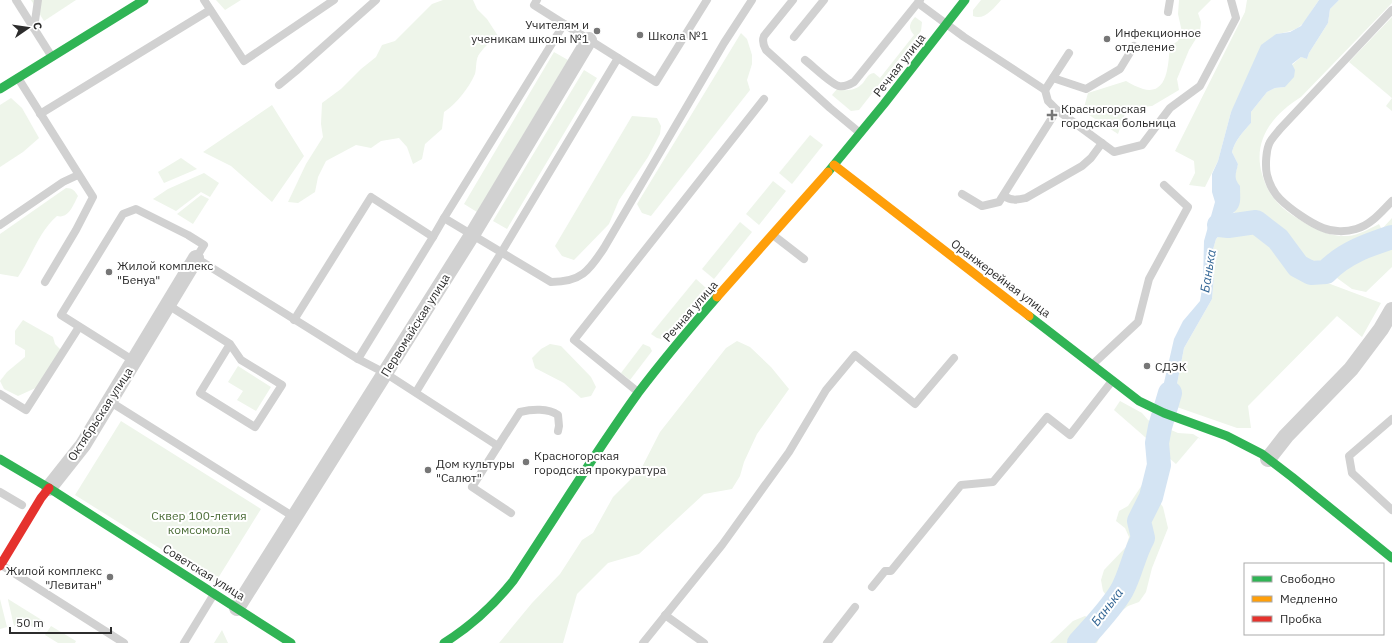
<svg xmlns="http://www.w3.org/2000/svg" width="1392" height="643" font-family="'IBM Plex Sans',sans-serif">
<rect width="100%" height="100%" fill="#fff"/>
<g fill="#eef5ea">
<path d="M31 0H76L44 21Z"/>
<path d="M216 0H241L225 10Z"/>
<path d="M443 0H473L477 9 487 19 498 36C491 41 485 46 480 53 475 59 477 67 475 74 469 88 456 104 444 112L442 129 425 144 422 159 413 164 407 147 399 138 381 141 371 148 356 145 326 161 318 177 315 192 298 203 288 202 306 164 323 137 321 124 322 103 341 89 361 69 376 57 382 45 395 41 432 4Z"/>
<path d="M981 0H1001C994 8 984 21 973 16V10Z"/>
<path d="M1179 0H1211L1198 13 1201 22 1200 32 1189 50 1177 79 1179 90 1152 106 1133 108 1125 114 1118 134 1083 111 1088 93 1126 81C1131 84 1137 87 1143 89 1169 96 1168 62 1170 46L1178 41 1182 32 1178 14Z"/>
<path d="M1247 0H1319C1303 22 1306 30 1276 34L1231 112 1218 161 1205 187 1189 185 1195 173 1194 161 1175 151 1245 12Z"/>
<path d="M1339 0H1392V3L1301 97C1274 114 1252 139 1262 174 1265 185 1270 195 1278 203 1284 210 1292 215 1300 220 1315 229 1329 237 1348 236 1359 235 1369 229 1379 224L1381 228 1379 232 1392 218V267L1366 292 1352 289 1337 278 1343 267 1365 247 1336 262 1326 272 1311 273 1298 266 1278 239 1256 222 1230 226 1247 230 1269 241 1290 265 1317 279 1381 303 1362 337 1337 316 1248 406 1251 428H1237L1171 405 1177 384 1184 348 1212 299 1214 276 1212 253 1216 239 1228 226 1229 224 1228 216 1235 212V175L1238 164 1232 152C1235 140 1243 132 1251 123V112L1267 92 1275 88 1285 87 1292 65 1301 57 1307 59 1309 53 1328 23 1330 9Z"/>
<path d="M915 17 922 22 921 31 859 110 851 111 832 95 837 89C845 91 855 91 862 84 866 80 867 74 874 73L880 78 914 35C908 28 909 24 915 17Z"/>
<path d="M1392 17V111L1386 106 1392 98 1349 62Z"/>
<path d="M741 33 747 39 752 55V64L747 80 750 90 651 216 642 213 637 204Z"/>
<path d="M554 52 568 60 477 212 464 204Z"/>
<path d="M584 70 597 78 507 229 493 221Z"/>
<path d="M11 98 22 108 39 138 23 152 0 167V105Z"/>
<path d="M272 105 304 156 272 202 231 166 203 152Z"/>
<path d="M632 116 657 118 661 126 660 134 648 157 619 200 609 224 574 260 562 256 555 246Z"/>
<path d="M810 135 823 145 792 184 779 173Z"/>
<path d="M181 158 197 169 164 183 158 172Z"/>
<path d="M204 173 219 183 210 197 201 192 176 211 153 199 168 189Z"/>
<path d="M773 181 786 191 759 225 746 214Z"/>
<path d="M66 188C73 188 75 191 78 196 73 205 69 219 57 216 39 231 31 258 18 277L0 274V234Z"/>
<path d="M201 195 209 199 193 224 177 214Z"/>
<path d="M740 222 752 232 714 279 702 269Z"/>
<path d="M696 279 706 288 669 332 661 339 657 338 651 334Z"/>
<path d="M23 320 53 337 55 344 61 350 40 386 18 396 4 389 0 381 7 372 25 357V350L15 344V331Z"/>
<path d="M737 341 750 347 771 367 789 389 757 434 744 462 740 476 732 489 704 494 639 554 608 563 577 594 563 643H499L532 603 560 574 582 540 593 533 613 497 641 469 660 432 726 348Z"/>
<path d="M550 344 561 346 591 377 596 387 591 396 581 398 564 383 535 368 532 358 541 349Z"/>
<path d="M643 344 650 347 652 351 630 380 621 373Z"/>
<path d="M238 366 271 387 256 411 237 400 243 391 228 382Z"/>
<path d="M1120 401 1142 413 1148 420 1178 433 1193 434 1201 439 1198 438 1176 464 1114 410Z"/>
<path d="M121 421 261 509 215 583 75 495Z"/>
<path d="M1146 479 1154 487 1156 498 1163 507 1168 528 1152 568 1146 592 1139 602 1128 606 1119 613 1103 591 1101 580 1104 570 1126 547 1129 537 1125 528 1116 521 1119 511 1128 506Z"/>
<path d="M0 599 7 627 0 629Z"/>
<path d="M8 599 45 622 39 631 26 623 14 626 8 600Z"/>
<path d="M1085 616 1104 627 1097 643H1050L1073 621Z"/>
<path d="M51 626 76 641 75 643H58L45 635Z"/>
<path d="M222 630 228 643H214Z"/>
</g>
<path fill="#d4e4f3" d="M1319 0H1339L1330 9 1328 23 1309 53 1307 59 1301 57 1292 64 1295 70 1294 77 1285 87 1275 88 1267 92 1251 112V123C1243 132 1235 140 1232 152L1238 164C1236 174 1233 178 1240 186 1240 200 1243 209 1228 216L1229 224 1228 226 1216 239 1212 253 1214 276 1212 299 1184 348 1177 384 1171 405 1160 400 1174 339 1183 321 1200 301 1203 283 1204 241 1215 202 1212 192V174L1218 161 1231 112 1261 45 1276 34 1290 32 1301 26Z"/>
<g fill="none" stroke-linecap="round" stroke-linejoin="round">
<g stroke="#d4e4f3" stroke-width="24">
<path d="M1219 225 1228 226 1256 222 1278 239 1298 266 1311 273 1326 272C1344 253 1368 245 1392 237"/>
<path d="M1079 643C1094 626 1111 609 1122 590 1131 573 1134 554 1143 538L1139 521 1151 497 1159 465 1157 443 1160 427 1170 393"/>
</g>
<g stroke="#d1d1d1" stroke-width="8">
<path d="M16 0 52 57"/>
<path d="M204 0 244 61 334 0"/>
<path d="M537 0 534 5 656 82 707 0"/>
<path d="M793 0 764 36C762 41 763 45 766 50L830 108 860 133"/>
<path d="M918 3 964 37 1045 90 1069 53"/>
<path d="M1392 10 1280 129C1277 133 1273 137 1270 142 1266 149 1265 166 1267 175 1269 183 1274 193 1280 199 1290 209 1310 223 1323 228 1333 232 1346 232 1356 229 1371 225 1382 211 1392 201"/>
<path d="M1168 12 1170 0"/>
<path d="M564 24 444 218 551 282C581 282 589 271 604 248L724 43 752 0"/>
<path d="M34 28 38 0"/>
<path d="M794 37 824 0"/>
<path d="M805 60C813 66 831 84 839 86 845 87 849 85 854 82L920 0"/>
<path d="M18 78 93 197 76 230 45 282"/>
<path d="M1053 78 1086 89 1120 69 1134 46"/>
<path d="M279 85 296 71 376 0"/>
<path d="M1057 110 1114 152 1142 145 1170 108 1200 86 1236 18 1231 0"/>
<path d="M40 114 210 10"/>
<path d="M962 194 982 206 999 202 1057 110 1048 101 1045 90"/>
<path d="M1004 196C1012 201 1016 200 1026 198L1082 166 1091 158 1102 143"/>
<path d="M0 225 63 182 78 175"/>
<path d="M773 235 804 259"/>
<path d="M433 237 444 218"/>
<path d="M168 305 230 344 241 360 282 385 255 427 200 393 230 344"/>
<path d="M294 320 371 197 433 237 358 359"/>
<path d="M134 361 61 315 123 214 136 209 188 235 204 245 196 258 358 359 385 373 498 446 520 412C532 409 548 408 558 415L559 426 558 431"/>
<path d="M1093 364 1138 322 1149 279 1188 207 1164 185"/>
<path d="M416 392 501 253 618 58"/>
<path d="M638 392 574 340 764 99"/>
<path d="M0 394 26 410 79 327"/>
<path d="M109 401 294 517"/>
<path d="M1392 419 1349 456 1352 473 1392 510"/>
<path d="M498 446 472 487 511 513"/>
<path d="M0 492 22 505"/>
<path d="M1 565 124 643"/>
<path d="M872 587 885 571H891L961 485 993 482 1047 417 1070 435 1112 381"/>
<path d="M665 615 704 643"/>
<path d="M184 643 214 594"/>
<path d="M643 643 722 545 789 452 826 390 855 355 915 404 954 358"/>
<path d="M827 643 855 607"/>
</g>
<g stroke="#d1d1d1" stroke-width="16">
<path d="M1268 459 1286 436 1351 369 1381 329 1392 310"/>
<path d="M49 488 83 445 196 258"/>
<path d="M237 608 472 235 589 40"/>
</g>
<g stroke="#30b455" stroke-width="9">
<path d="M0 89 144 0"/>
<path d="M828 172 884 104 965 0"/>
<path d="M1029 316 1139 401 1164 413 1227 436 1262 454 1292 477 1392 558"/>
<path d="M0 459 49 488 291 643"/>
<path d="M444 643C471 626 493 606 513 581 555 518 594 454 638 393 663 360 690 328 717 297"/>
</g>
<g stroke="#ff9f0a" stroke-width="9">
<path d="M834 165 1029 316"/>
<path d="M717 297 828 172"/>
</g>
<path stroke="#e5322d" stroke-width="9" d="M0 566 41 498 49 488"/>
</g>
<g fill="#767676" stroke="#fff" stroke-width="1.5">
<circle cx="597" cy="31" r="4"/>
<circle cx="640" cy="35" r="4"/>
<circle cx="1107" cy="39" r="4"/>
<path d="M1050 109h4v4h4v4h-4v4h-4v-4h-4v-4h4z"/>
<circle cx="109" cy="272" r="4"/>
<circle cx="1147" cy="366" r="4"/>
<circle cx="526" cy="462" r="4"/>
<circle cx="428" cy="470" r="4"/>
<circle cx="110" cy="577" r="4"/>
</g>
<g text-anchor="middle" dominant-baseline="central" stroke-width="4" stroke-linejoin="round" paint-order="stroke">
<g font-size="12" fill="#2c2c2c" stroke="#fff" text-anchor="start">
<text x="589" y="24" text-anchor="end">Учителям и<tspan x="589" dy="14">ученикам школы №1</tspan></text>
<text x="1115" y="32">Инфекционное<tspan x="1115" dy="14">отделение</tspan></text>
<text x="648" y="35">Школа №1</text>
<text x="1061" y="108">Красногорская<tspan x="1061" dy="14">городская больница</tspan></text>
<text x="117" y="265">Жилой комплекс<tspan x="117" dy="14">"Бенуа"</tspan></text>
<text x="1155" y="366">СДЭК</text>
<text x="534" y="455">Красногорская<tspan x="534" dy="14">городская прокуратура</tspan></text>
<text x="436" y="463">Дом культуры<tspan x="436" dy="14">"Салют"</tspan></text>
<text x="102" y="570" text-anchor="end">Жилой комплекс<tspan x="102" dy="14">"Левитан"</tspan></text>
</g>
<g font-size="12" fill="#2c2c2c" stroke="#fff">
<text transform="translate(899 65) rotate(-52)">Речная улица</text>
<text transform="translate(1001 278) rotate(37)">Оранжерейная улица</text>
<text transform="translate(690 311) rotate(-49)">Речная улица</text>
<text transform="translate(415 325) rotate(-58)">Первомайская улица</text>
<text transform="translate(100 414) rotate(-57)">Октябрьская улица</text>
<text transform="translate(204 572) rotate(32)">Советская улица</text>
</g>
<g font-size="12" fill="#4a6c36" stroke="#fff">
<text x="199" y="515">Сквер 100-летия<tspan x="199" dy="14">комсомола</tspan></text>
</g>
<g font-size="13" font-style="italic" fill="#336695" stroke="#fff">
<text transform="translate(1208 271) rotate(-81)">Банька</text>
<text transform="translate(1107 607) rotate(-53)">Банька</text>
</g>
</g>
<rect x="1244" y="563" width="140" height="72" fill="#ffffff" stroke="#ababab"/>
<rect x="1252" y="576" width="20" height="6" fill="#30b455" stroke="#ababab"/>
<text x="1280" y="583" font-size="12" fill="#2c2c2c">Свободно</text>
<rect x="1252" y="596" width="20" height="6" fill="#ff9f0a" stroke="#ababab"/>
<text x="1280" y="603" font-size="12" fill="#2c2c2c">Медленно</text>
<rect x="1252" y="616" width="20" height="6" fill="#e5322d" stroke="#ababab"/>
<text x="1280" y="623" font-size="12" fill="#2c2c2c">Пробка</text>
<g transform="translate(28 28) rotate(77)" stroke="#ffffff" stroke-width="3" paint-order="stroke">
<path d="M0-3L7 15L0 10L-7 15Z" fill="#2c2c2c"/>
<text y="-6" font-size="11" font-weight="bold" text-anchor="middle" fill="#2c2c2c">С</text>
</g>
<path d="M10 627v6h101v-6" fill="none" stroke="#2c2c2c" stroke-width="2"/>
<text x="16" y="627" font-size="12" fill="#2c2c2c" stroke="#ffffff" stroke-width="3" paint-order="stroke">50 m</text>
</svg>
